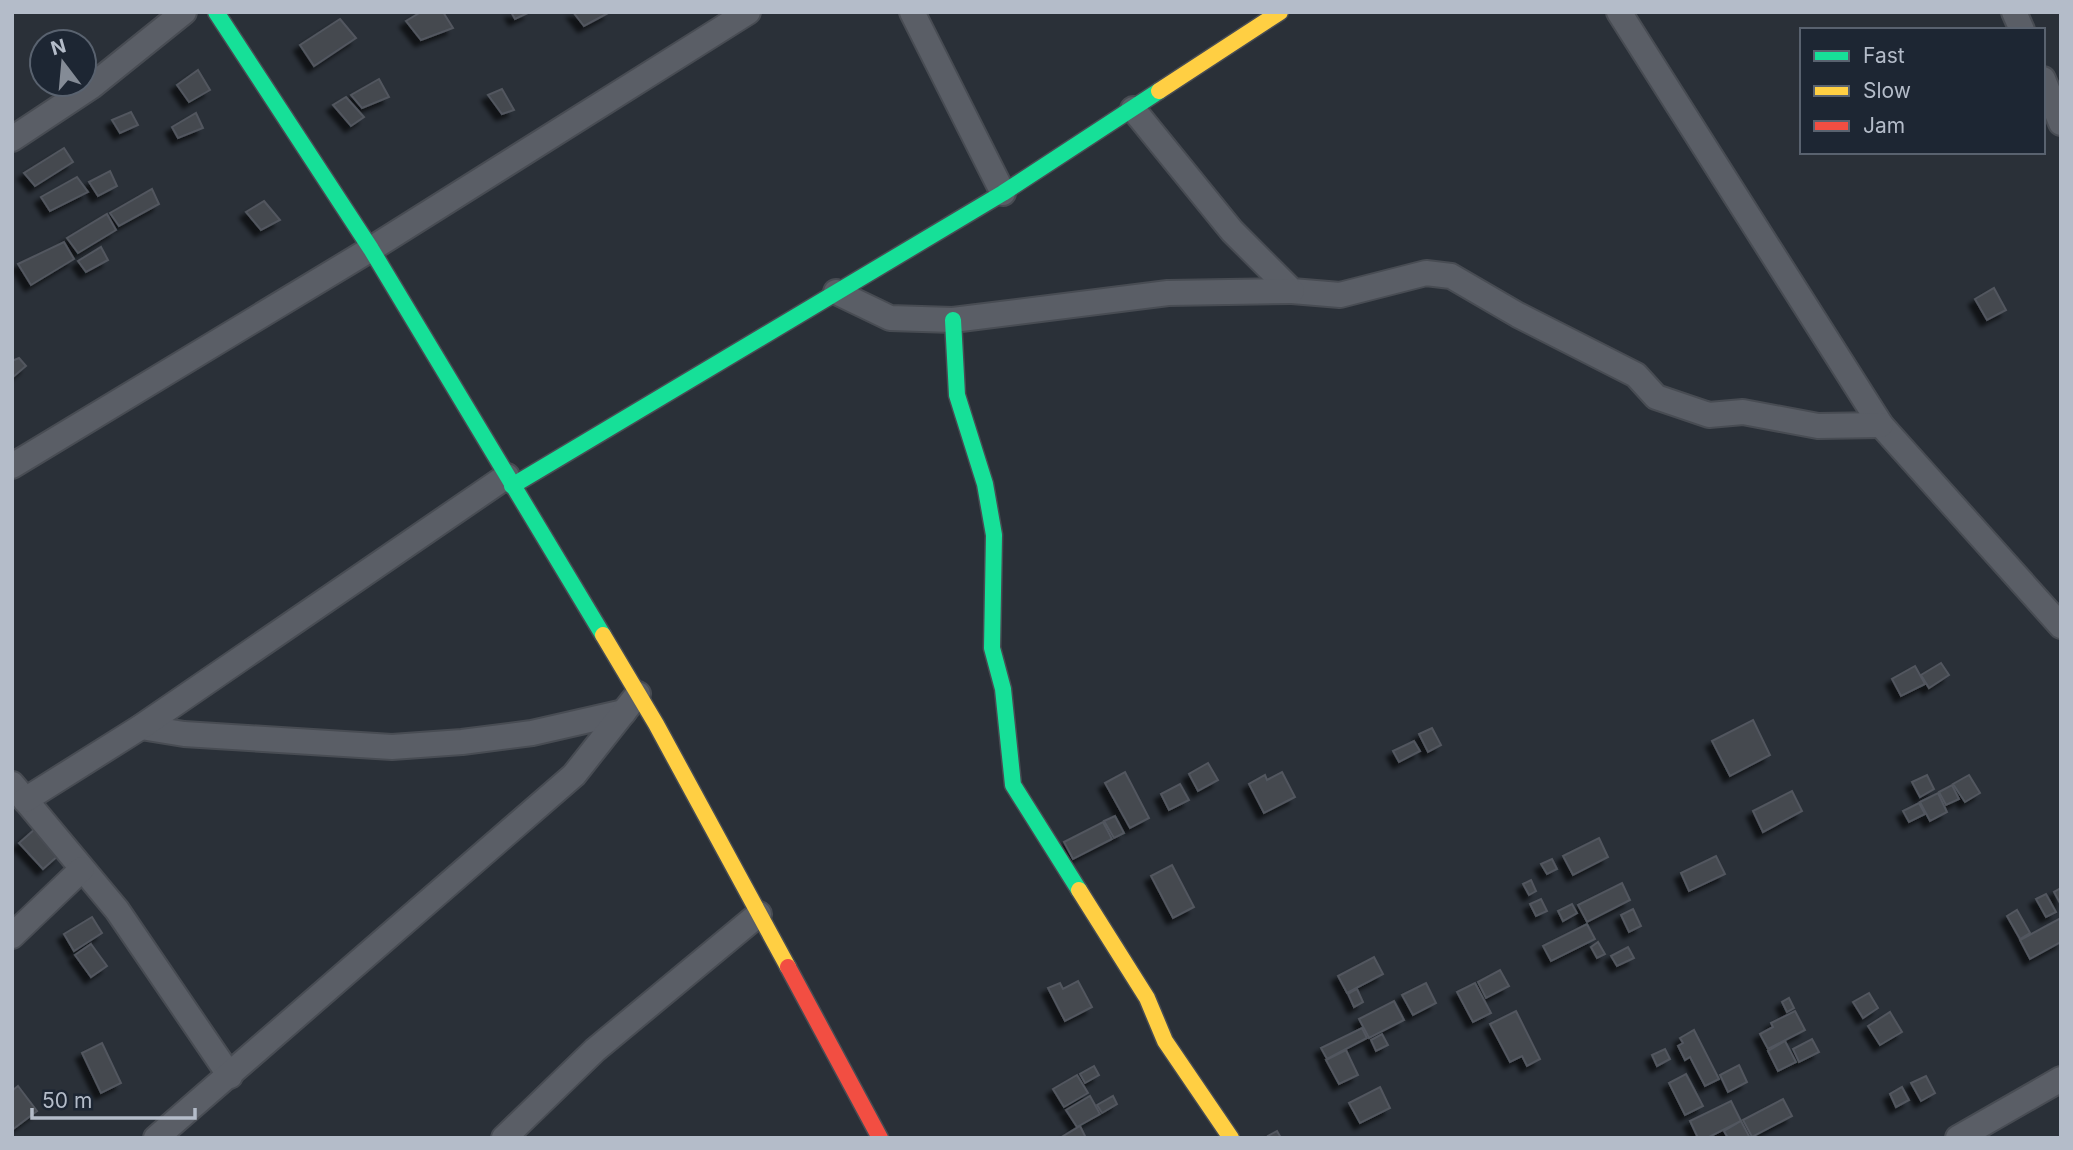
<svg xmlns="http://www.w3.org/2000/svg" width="2073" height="1150" font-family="Inter,sans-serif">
<defs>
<filter id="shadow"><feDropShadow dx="-6" dy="6" stdDeviation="2" flood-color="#0009"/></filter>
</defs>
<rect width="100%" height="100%" fill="#2a3038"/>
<g fill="#444950" stroke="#52575f" stroke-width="2" filter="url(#shadow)">
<path d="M421 12H443L453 28 421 40 406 21Z"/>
<path d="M511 12H530L515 19Z"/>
<path d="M573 12H610L584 26Z"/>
<path d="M340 19 356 38 314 66 300 45Z"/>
<path d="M198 70 210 90 189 102 177 85Z"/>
<path d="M379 79 389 97 362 108 351 95Z"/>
<path d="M502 89 514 110 502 114 488 95Z"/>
<path d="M346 97 364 117 351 126 333 105Z"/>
<path d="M131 112 138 125 120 133 112 120Z"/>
<path d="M196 113 203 128 178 138 172 127Z"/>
<path d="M64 148 73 162 35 186 24 173Z"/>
<path d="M110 171 117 186 98 196 89 182Z"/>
<path d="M77 177 88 192 50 211 41 197Z"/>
<path d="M152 189 159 204 119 226 110 213Z"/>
<path d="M264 201 280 220 261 230 246 212Z"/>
<path d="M107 214 116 230 78 253 67 238Z"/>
<path d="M64 242 74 259 31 285 18 264Z"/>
<path d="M101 247 108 260 86 272 78 261Z"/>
<path d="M1994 288 2006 310 1987 320 1975 299Z"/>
<path d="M19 358 26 366 13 377 12 361Z"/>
<path d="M1941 663 1949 675 1929 688 1921 675Z"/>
<path d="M1915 666 1925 684 1901 696 1892 679Z"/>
<path d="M1753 720 1770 755 1730 776 1712 741Z"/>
<path d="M1432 728 1441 745 1428 752 1419 734Z"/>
<path d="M1414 741 1420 751 1399 762 1393 751Z"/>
<path d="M1208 763 1218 780 1198 791 1189 774Z"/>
<path d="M1125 772 1149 818 1130 828 1105 783Z"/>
<path d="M1282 772 1295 797 1264 813 1249 784 1265 775 1267 780Z"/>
<path d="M1927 775 1934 789 1920 797 1912 782Z"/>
<path d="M1969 775 1980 793 1965 802 1953 784Z"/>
<path d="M1180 784 1189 800 1169 810 1161 794Z"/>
<path d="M1952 785 1959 799 1946 805 1939 792Z"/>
<path d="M1792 791 1802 811 1763 832 1753 811Z"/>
<path d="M1938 793 1947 812 1930 821 1920 802Z"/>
<path d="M1919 803 1925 814 1909 822 1903 811Z"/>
<path d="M1115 816 1124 833 1114 838 1104 821Z"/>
<path d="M1103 822 1112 839 1073 859 1064 842Z"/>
<path d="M35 829 59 855 43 869 19 843Z"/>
<path d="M1599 838 1608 857 1573 875 1563 856Z"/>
<path d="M1716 856 1725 874 1689 891 1681 873Z"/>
<path d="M1552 859 1557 869 1547 874 1541 864Z"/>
<path d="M1172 865 1194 907 1173 918 1151 876Z"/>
<path d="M1531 880 1536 891 1529 895 1523 884Z"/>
<path d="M1622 883 1630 900 1587 922 1578 905Z"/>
<path d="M2061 888V905L2054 892Z"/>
<path d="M2046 894 2056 912 2046 917 2036 899Z"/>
<path d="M1541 899 1547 911 1536 916 1530 904Z"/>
<path d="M1572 904 1577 913 1563 921 1558 911Z"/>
<path d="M1633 909 1641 926 1629 932 1621 915Z"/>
<path d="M2017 910 2030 933 2020 939 2007 916Z"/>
<path d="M92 917 102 933 74 951 64 934Z"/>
<path d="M2061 918V942L2030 959 2020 940Z"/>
<path d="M1587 924 1595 939 1551 961 1543 946Z"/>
<path d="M1598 942 1605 954 1597 958 1591 947Z"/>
<path d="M91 944 107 966 91 977 75 955Z"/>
<path d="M1628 947 1634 958 1617 966 1611 956Z"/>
<path d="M1374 957 1383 974 1347 993 1338 976Z"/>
<path d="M1500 970 1509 986 1486 998 1478 982Z"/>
<path d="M1078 981 1092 1007 1065 1021 1048 988 1060 983 1063 989Z"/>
<path d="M1426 983 1436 1003 1413 1015 1402 995Z"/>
<path d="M1475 983 1491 1013 1473 1022 1457 992Z"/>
<path d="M1357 989 1363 1002 1354 1007 1348 994Z"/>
<path d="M1869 993 1878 1008 1863 1018 1853 1002Z"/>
<path d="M1789 998 1794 1008 1787 1012 1782 1002Z"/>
<path d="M1394 1001 1404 1020 1369 1038 1359 1019Z"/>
<path d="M1516 1011 1540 1059 1527 1066 1522 1056 1510 1062 1490 1024Z"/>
<path d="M1795 1011 1805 1030 1768 1049 1760 1034 1773 1027 1771 1023Z"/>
<path d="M1890 1012 1902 1032 1880 1045 1868 1026Z"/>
<path d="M1362 1028 1367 1038 1327 1059 1321 1048Z"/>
<path d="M1694 1030 1719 1079 1705 1086 1690 1057 1685 1060 1678 1046 1683 1043 1680 1038Z"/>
<path d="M1382 1034 1388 1045 1376 1051 1371 1040Z"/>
<path d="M1812 1039 1819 1052 1799 1062 1793 1049Z"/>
<path d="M1785 1041 1796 1062 1778 1071 1768 1051Z"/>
<path d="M102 1043 121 1083 101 1093 82 1053Z"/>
<path d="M1665 1049 1670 1059 1657 1066 1652 1055Z"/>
<path d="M1346 1050 1358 1075 1339 1084 1326 1060Z"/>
<path d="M1739 1065 1747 1082 1728 1092 1720 1075Z"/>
<path d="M1094 1066 1099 1075 1085 1083 1080 1074Z"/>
<path d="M1686 1074 1703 1106 1685 1115 1669 1083Z"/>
<path d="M1077 1075 1088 1093 1064 1107 1053 1089Z"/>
<path d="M1926 1076 1935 1093 1921 1101 1911 1083Z"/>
<path d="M18 1086 37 1111 12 1130V1091Z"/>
<path d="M1380 1087 1390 1108 1360 1123 1349 1103Z"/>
<path d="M1902 1087 1909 1100 1896 1107 1890 1094Z"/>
<path d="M1090 1096 1100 1114 1077 1127 1066 1110Z"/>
<path d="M1113 1096 1117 1104 1102 1113 1097 1105Z"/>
<path d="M1783 1099 1792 1116 1752 1137 1743 1120Z"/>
<path d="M1731 1101 1741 1121 1707 1138H1698L1690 1121Z"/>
<path d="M1741 1121 1750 1138H1728L1724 1131Z"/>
<path d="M1080 1126 1086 1138H1060Z"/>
<path d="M1277 1131 1281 1138H1269L1268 1136Z"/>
</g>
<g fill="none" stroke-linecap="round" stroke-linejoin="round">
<defs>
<g id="street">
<path d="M912 12 1003 193"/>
<path d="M1619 12 1881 425 2061 626"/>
<path d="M2014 12 2022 30"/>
<path d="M2043 79 2061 123"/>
<path d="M1133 109 1232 231 1292 291 1340 295 1426 273 1451 276 1518 315 1636 375 1656 397 1709 415 1743 412 1818 426 1881 425"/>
<path d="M12 139 92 86 184 12"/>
<path d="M836 292 890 318 953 320 1168 293 1292 291"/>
<path d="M12 466 371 249 748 12"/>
<path d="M141 727 184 734 392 747 462 742 532 733 624 712"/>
<path d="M12 784 117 910 230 1076"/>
<path d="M25 800 141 727 507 476"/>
<path d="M12 936 82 869"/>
<path d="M156 1138 574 775 638 694"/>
<path d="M504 1138 595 1050 759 914"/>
<path d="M1958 1138 2061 1079"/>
</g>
<g id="fast">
<path d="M216 12 371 249 603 635"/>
<path d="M953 320 957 395 985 484 994 535 992 648 1003 689 1013 785 1079 890"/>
<path d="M512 486 1003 193 1159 91"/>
</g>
<g id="slow">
<path d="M1159 91 1280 12"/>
<path d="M603 635 656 724 788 967"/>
<path d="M1079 890 1147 998 1165 1041 1231 1138"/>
</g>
<path id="jam" d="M788 967 880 1138"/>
</defs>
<use href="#street" stroke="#484c53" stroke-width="28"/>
<use href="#fast" stroke="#484c53" stroke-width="19"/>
<use href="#slow" stroke="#484c53" stroke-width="19"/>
<use href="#jam" stroke="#484c53" stroke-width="19"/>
<use href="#street" stroke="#5a5e66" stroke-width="24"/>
<use href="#fast" stroke="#16e098" stroke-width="16"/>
<use href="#slow" stroke="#ffcf43" stroke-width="16"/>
<use href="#jam" stroke="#f24e42" stroke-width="16"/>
</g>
<rect width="2073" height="1150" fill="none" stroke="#b4bcc9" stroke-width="28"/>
<rect x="1800" y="28" width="245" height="126" fill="#1d2633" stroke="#59626f" stroke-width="2"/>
<rect x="1814" y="51" width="35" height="10" fill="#16e098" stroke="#59626f" stroke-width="2"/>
<text x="1863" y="63" font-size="21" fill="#b4bcc9">Fast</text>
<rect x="1814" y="86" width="35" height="10" fill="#ffcf43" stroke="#59626f" stroke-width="2"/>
<text x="1863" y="98" font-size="21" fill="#b4bcc9">Slow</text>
<rect x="1814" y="121" width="35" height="10" fill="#f24e42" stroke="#59626f" stroke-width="2"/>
<text x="1863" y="133" font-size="21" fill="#b4bcc9">Jam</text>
<g transform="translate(63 63) rotate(344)"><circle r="33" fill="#1d2633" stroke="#59626f" stroke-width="2"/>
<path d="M0-5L12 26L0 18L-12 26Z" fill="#848b96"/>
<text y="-10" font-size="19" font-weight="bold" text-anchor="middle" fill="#b4bcc9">N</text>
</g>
<path d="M32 1108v10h163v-10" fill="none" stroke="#b4bcc9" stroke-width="3.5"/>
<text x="42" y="1108" font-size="21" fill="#b4bcc9" stroke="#1d2633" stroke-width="5" paint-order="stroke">50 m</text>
</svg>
